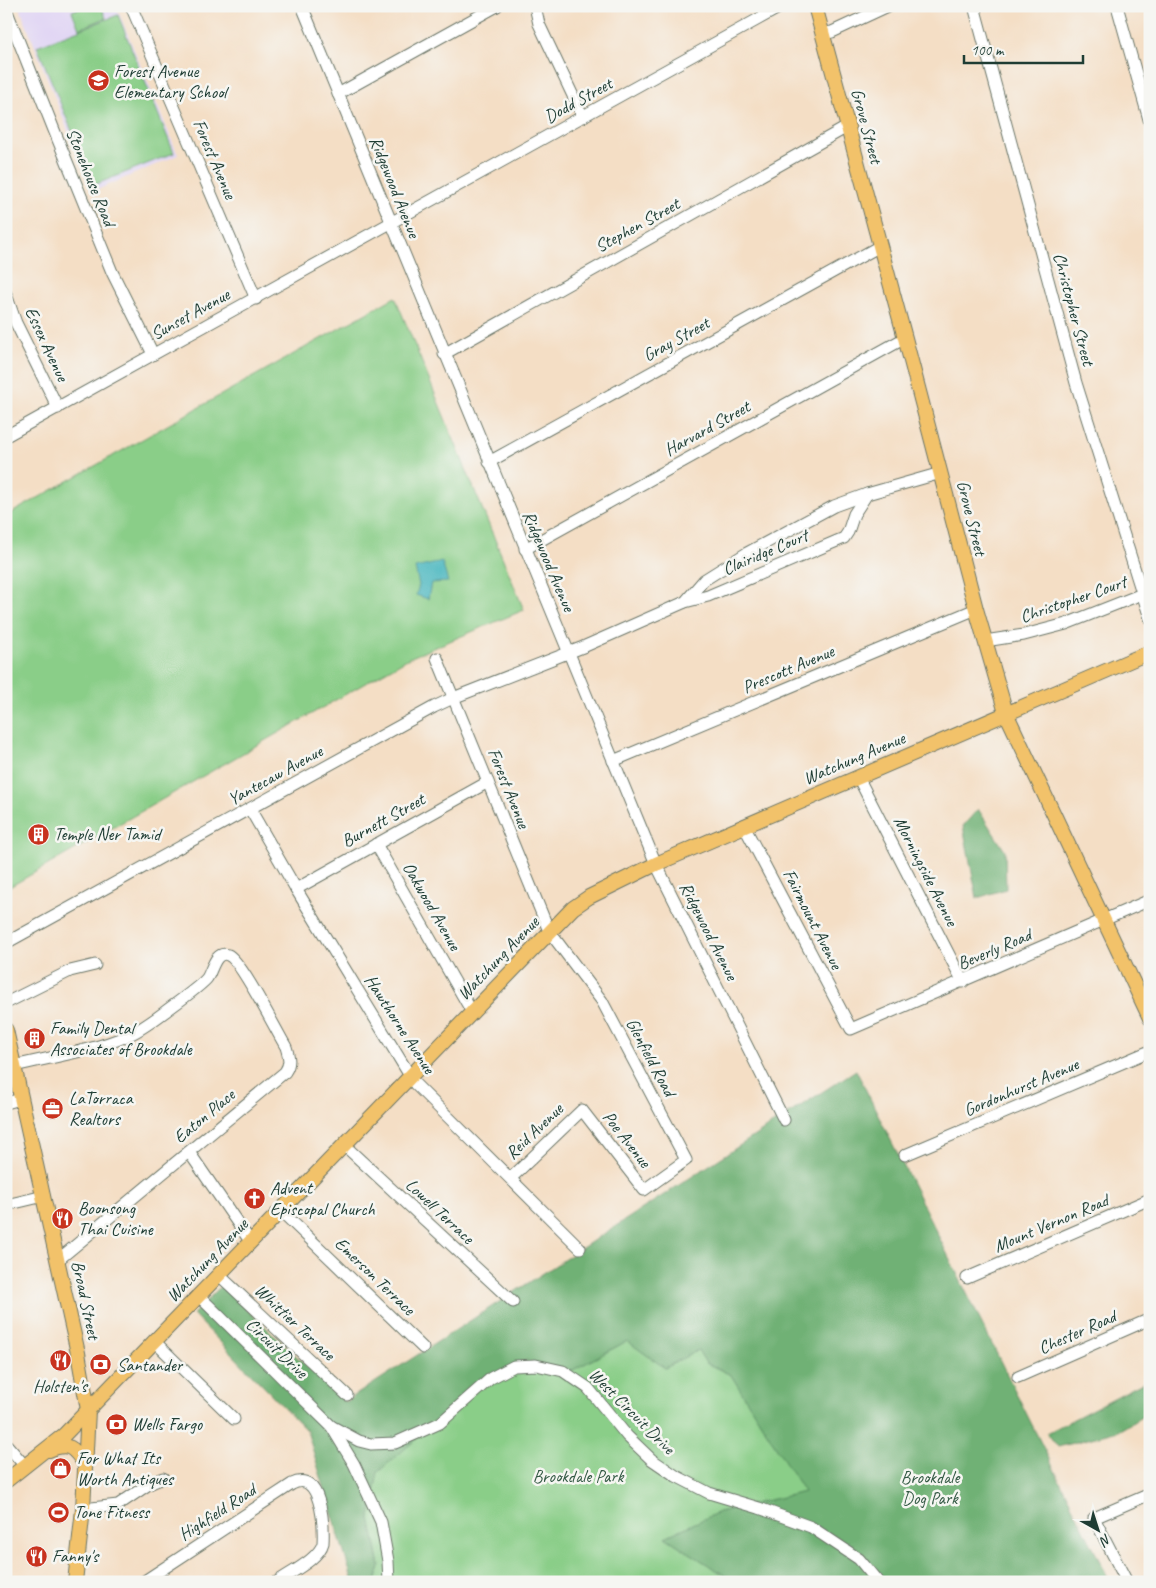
<svg xmlns="http://www.w3.org/2000/svg" width="1156" height="1588" font-family="Caveat,sans-serif">
<rect width="100%" height="100%" fill="#f6f6f2"/>
<filter id="ink" filterUnits="userSpaceOnUse"><feTurbulence type="fractalNoise" baseFrequency=".02" numOctaves="2"/><feDisplacementMap in="SourceGraphic" scale="10" xChannelSelector="R" yChannelSelector="G"/><feConvolveMatrix kernelMatrix="1 2 1 2 8 2 1 2 1" color-interpolation-filters="sRGB"/></filter>
<filter id="wash" filterUnits="userSpaceOnUse"><feTurbulence type="fractalNoise" baseFrequency=".0096" numOctaves="4" result="noise"/><feDisplacementMap in="SourceGraphic" scale="20" xChannelSelector="R" yChannelSelector="G"/><feGaussianBlur stdDeviation="1.12" result="paint"/><feColorMatrix in="noise" values="0 0 0 0 0 0 0 0 0 0 0 0 0 0 0 0 0 1.4 0 .05"/><feComposite in="paint" operator="in"/></filter>
<g filter="url(#wash)">
<rect width="100%" height="100%" fill="#f4dec5"/>
<path fill="#e0d4f4" d="M19 6H116L178 155 92 192Z"/>
<g fill="#8ace88" stroke="#54865e">
<path d="M85 6H101L106 18 79 29 72 11Z"/>
<path d="M118 15 174 153 94 185 37 46Z"/>
<path d="M395 297 524 610 409 658 6 889V516Z"/>
<path d="M627 1341 665 1368 698 1350 706 1363 731 1375 805 1492 719 1512 665 1537 735 1582H375L380 1566 370 1518 377 1472 464 1398 500 1373 573 1370Z"/>
</g>
<g fill="#6fb174" stroke="#477754">
<path d="M978 809 1005 851 1006 889 977 898 963 826Z"/>
<path d="M856 1070 1110 1582H735L665 1537 719 1512 804 1492 731 1375 706 1363 698 1350 665 1368 627 1341 573 1370 500 1373 464 1398 378 1472 370 1518 380 1567 375 1582H353L307 1431 193 1314 220 1287 224 1288 345 1402Z"/>
<path d="M1150 1379V1412L1118 1431 1058 1447 1047 1433Z"/>
</g>
<path fill="#45b5be" stroke="#327979" d="M442 562 448 582 431 583 428 599 416 595 419 585 415 568Z"/>
</g>
<g filter="url(#ink)">
<g fill="none" stroke-linecap="round" stroke-linejoin="round">
<defs>
<g id="minor">
<path d="M131 6 256 299"/>
<path d="M302 6 656 864 784 1120"/>
<path d="M535 6 539 24 583 117"/>
<path d="M974 6 1076 383 1150 618"/>
<path d="M1117 6 1150 123"/>
<path d="M6 9 54 130 112 272 153 354"/>
<path d="M822 34 832 32 888 6"/>
<path d="M338 94 497 6"/>
<path d="M6 294 16 323 58 408"/>
<path d="M444 354 847 127"/>
<path d="M6 436 782 6"/>
<path d="M489 462 880 246"/>
<path d="M525 549 905 338"/>
<path d="M685 602 704 580 747 553 834 506 867 494 941 473"/>
<path d="M985 641 1024 635 1066 624 1142 594"/>
<path d="M437 658 549 931 602 1001 686 1160 644 1190 582 1110 511 1178"/>
<path d="M613 761 976 609"/>
<path d="M858 777 963 982"/>
<path d="M250 809 296 889 415 1084 580 1248"/>
<path d="M744 826 851 1029 1150 900"/>
<path d="M376 844 472 1012"/>
<path d="M296 889 488 782"/>
<path d="M6 943 434 707 453 698 583 647 685 602 708 596 844 538 848 532 854 514 867 494"/>
<path d="M6 1003 70 971 95 965"/>
<path d="M14 1066C51 1057 92 1051 127 1036 141 1030 154 1020 166 1011 174 1005 202 985 207 978 212 971 215 950 228 955 240 959 277 1032 286 1047 289 1057 291 1063 285 1072L58 1260"/>
<path d="M6 1103 21 1099"/>
<path d="M344 1145 513 1302"/>
<path d="M189 1152 250 1241"/>
<path d="M905 1155 1150 1051"/>
<path d="M6 1205 44 1196"/>
<path d="M282 1209 281 1211 423 1348"/>
<path d="M218 1274 347 1395"/>
<path d="M967 1278 1150 1199"/>
<path d="M198 1295 331 1426 354 1464 381 1522 388 1561 389 1582"/>
<path d="M154 1341 234 1419"/>
<path d="M1018 1377 1150 1319"/>
<path d="M331 1426 359 1441 371 1444 395 1443 440 1423 491 1378 514 1366 536 1365 563 1371 588 1388 627 1436 651 1459 676 1476 709 1493 759 1508 811 1527 859 1559 878 1582"/>
<path d="M6 1444 25 1466"/>
<path d="M83 1509 118 1505 149 1484 163 1478"/>
<path d="M143 1582 292 1484C321 1469 324 1525 323 1543 319 1559 291 1572 277 1582"/>
<path d="M1127 1582 1094 1518 1150 1494"/>
</g>
<g id="major">
<path d="M815 6 905 338 976 609 1006 713 1150 1018"/>
<path d="M6 1030 78 1353 88 1410 83 1509 75 1582"/>
<path d="M49 1450C69 1442 73 1447 85 1464"/>
<path d="M6 1481 64 1435 573 908 589 897 656 864 1150 652"/>
</g>
</defs>
<use href="#minor" stroke="#6a7567" stroke-width="13"/>
<use href="#major" stroke="#6a7567" stroke-width="16"/>
<use href="#minor" stroke="#fff" stroke-width="11"/>
<use href="#major" stroke="#f2c26a" stroke-width="14"/>
</g>
</g>
<defs>
<symbol id="school-disc" viewBox="-11 -11 22 22"><circle r="9.5" fill="#c8321e" stroke="#f6f6f2"/><path d="M0-5L7-2L0 1L-7-2ZM-4 1L0 2.5L4 1V4Q0 6-4 4Z" fill="#fff"/></symbol>
<symbol id="building-disc" viewBox="-11 -11 22 22"><circle r="9.5" fill="#c8321e" stroke="#f6f6f2"/><path d="M-4-6H4V6H1V3H-1V6H-4ZM-2.5-4.3h1.7v1.8h-1.7ZM.8-4.3h1.7v1.8H.8ZM-2.5-1h1.7V.8h-1.7ZM.8-1h1.7V.8H.8Z" fill="#fff"/></symbol>
<symbol id="office-disc" viewBox="-11 -11 22 22"><circle r="9.5" fill="#c8321e" stroke="#f6f6f2"/><path d="M-6-3h4V-5.5h4V-3h4V5H-6ZM-1-4.5V-3h2v-1.5ZM-6 0V1H6V0Z" fill="#fff"/></symbol>
<symbol id="church-disc" viewBox="-11 -11 22 22"><circle r="9.5" fill="#c8321e" stroke="#f6f6f2"/><path d="M-1.2-6h2.4v3.5h3.3v2.4h-3.3V6h-2.4V-.1h-3.3v-2.4h3.3Z" fill="#fff"/></symbol>
<symbol id="restaurant-disc" viewBox="-11 -11 22 22"><circle r="9.5" fill="#c8321e" stroke="#f6f6f2"/><path d="M-5-6h1v4h1v-4h1v4h1v-4h1v5L-1.5 .5V6h-2V.5L-5-1ZM5-6V6H3V1.5H1.5Q1.5-4 5-6Z" fill="#fff"/></symbol>
<symbol id="bank-disc" viewBox="-11 -11 22 22"><circle r="9.5" fill="#c8321e" stroke="#f6f6f2"/><path d="M-6-4H6V4H-6ZM0-2.3a2.3 2.3 0 1 0 0 4.6a2.3 2.3 0 1 0 0-4.6Z" fill="#fff"/></symbol>
<symbol id="shop-disc" viewBox="-11 -11 22 22"><circle r="9.5" fill="#c8321e" stroke="#f6f6f2"/><path d="M-5-2.5h2.3a2.7 3.5 0 0 1 5.4 0H5L5.5 6h-11ZM-1.5-2.5h3a1.5 2.3 0 0 0-3 0Z" fill="#fff"/></symbol>
<symbol id="stadium-disc" viewBox="-11 -11 22 22"><circle r="9.5" fill="#c8321e" stroke="#f6f6f2"/><path d="M0-5a6.5 5 0 1 0 0 10a6.5 5 0 1 0 0-10ZM-3.5-1.8h7v3.6h-7Z" fill="#fff"/></symbol>
</defs>
<g fill-rule="evenodd">
<use href="#school-disc" x="86" y="68" width="25" height="25"/>
<use href="#building-disc" x="26" y="822" width="25" height="25"/>
<use href="#building-disc" x="22" y="1026" width="25" height="25"/>
<use href="#office-disc" x="40" y="1096" width="25" height="25"/>
<use href="#church-disc" x="242" y="1186" width="25" height="25"/>
<use href="#restaurant-disc" x="50" y="1206" width="25" height="25"/>
<use href="#restaurant-disc" x="48" y="1348" width="25" height="25"/>
<use href="#bank-disc" x="88" y="1352" width="25" height="25"/>
<use href="#bank-disc" x="104" y="1412" width="25" height="25"/>
<use href="#shop-disc" x="48" y="1456" width="25" height="25"/>
<use href="#stadium-disc" x="46" y="1500" width="25" height="25"/>
<use href="#restaurant-disc" x="24" y="1544" width="25" height="25"/>
</g>
<g text-anchor="middle" dominant-baseline="central" stroke-width="5" stroke-linejoin="round" paint-order="stroke">
<g font-size="18" fill="#1f3d34" stroke="#f6f6f2" text-anchor="start">
<text x="114" y="71">Forest Avenue<tspan x="114" dy="21">Elementary School</tspan></text>
<text x="54" y="834">Temple Ner Tamid</text>
<text x="50" y="1028">Family Dental<tspan x="50" dy="21">Associates of Brookdale</tspan></text>
<text x="69" y="1098">LaTorraca<tspan x="69" dy="21">Realtors</tspan></text>
<text x="270" y="1188">Advent<tspan x="270" dy="21">Episcopal Church</tspan></text>
<text x="78" y="1208">Boonsong<tspan x="78" dy="21">Thai Cuisine</tspan></text>
<text x="117" y="1365">Santander</text>
<text x="60" y="1386" text-anchor="middle">Holsten's</text>
<text x="132" y="1424">Wells Fargo</text>
<text x="77" y="1458">For What Its<tspan x="77" dy="21">Worth Antiques</tspan></text>
<text x="74" y="1512">Tone Fitness</text>
<text x="52" y="1556">Fanny's</text>
</g>
<g font-size="18" fill="#1f3d34" stroke="#f6f6f2">
<text transform="translate(578 100) rotate(-29)">Dodd Street</text>
<text transform="translate(867 126) rotate(75)">Grove Street</text>
<text transform="translate(215 159) rotate(67)">Forest Avenue</text>
<text transform="translate(91 177) rotate(68)">Stonehouse Road</text>
<text transform="translate(395 187) rotate(68)">Ridgewood Avenue</text>
<text transform="translate(637 225) rotate(-29)">Stephen Street</text>
<text transform="translate(1074 309) rotate(75)">Christopher Street</text>
<text transform="translate(190 314) rotate(-29)">Sunset Avenue</text>
<text transform="translate(676 339) rotate(-29)">Gray Street</text>
<text transform="translate(47 344) rotate(65)">Essex Avenue</text>
<text transform="translate(707 428) rotate(-29)">Harvard Street</text>
<text transform="translate(972 518) rotate(76)">Grove Street</text>
<text transform="translate(765 552) rotate(-23)">Clairidge Court</text>
<text transform="translate(549 561) rotate(67)">Ridgewood Avenue</text>
<text transform="translate(1073 599) rotate(-19)">Christopher Court</text>
<text transform="translate(788 669) rotate(-23)">Prescott Avenue</text>
<text transform="translate(854 758) rotate(-23)">Watchung Avenue</text>
<text transform="translate(275 775) rotate(-29)">Yantecaw Avenue</text>
<text transform="translate(509 788) rotate(68)">Forest Avenue</text>
<text transform="translate(383 820) rotate(-29)">Burnett Street</text>
<text transform="translate(926 871) rotate(63)">Morningside Avenue</text>
<text transform="translate(432 906) rotate(60)">Oakwood Avenue</text>
<text transform="translate(813 919) rotate(63)">Fairmount Avenue</text>
<text transform="translate(709 931) rotate(63)">Ridgewood Avenue</text>
<text transform="translate(994 949) rotate(-23)">Beverly Road</text>
<text transform="translate(498 958) rotate(-46)">Watchung Avenue</text>
<text transform="translate(400 1024) rotate(57)">Hawthorne Avenue</text>
<text transform="translate(651 1057) rotate(62)">Glenfield Road</text>
<text transform="translate(1021 1087) rotate(-23)">Gordonhurst Avenue</text>
<text transform="translate(204 1116) rotate(-40)">Eaton Place</text>
<text transform="translate(534 1131) rotate(-44)">Reid Avenue</text>
<text transform="translate(627 1139) rotate(52)">Poe Avenue</text>
<text transform="translate(440 1211) rotate(43)">Lowell Terrace</text>
<text transform="translate(1051 1223) rotate(-23)">Mount Vernon Road</text>
<text transform="translate(207 1260) rotate(-46)">Watchung Avenue</text>
<text transform="translate(375 1276) rotate(44)">Emerson Terrace</text>
<text transform="translate(86 1300) rotate(78)">Broad Street</text>
<text transform="translate(295 1322) rotate(43)">Whittier Terrace</text>
<text transform="translate(1077 1332) rotate(-24)">Chester Road</text>
<text transform="translate(277 1348) rotate(44)">Circuit Drive</text>
<text transform="translate(632 1411) rotate(45)">West Circuit Drive</text>
<text transform="translate(217 1512) rotate(-33)">Highfield Road</text>
</g>
<g font-size="18" fill="#345a45" stroke="#f6f6f2">
<text x="578" y="1476">Brookdale Park</text>
<text x="930" y="1477">Brookdale<tspan x="930" dy="21">Dog Park</tspan></text>
</g>
</g>
<rect width="1156" height="1588" fill="none" stroke="#f6f6f2" stroke-width="25"/>
<g transform="translate(1098 1530) rotate(141)" stroke="#f6f6f2" stroke-width="4" paint-order="stroke">
<path d="M0-4L9 19L0 12L-9 19Z" fill="#1f3d34"/>
<text y="-8" font-size="14" font-weight="bold" text-anchor="middle" fill="#1f3d34">N</text>
</g>
<path d="M964 55v8h119v-8" fill="none" stroke="#1f3d34" stroke-width="2.5"/>
<text x="971" y="55" font-size="15" fill="#1f3d34" stroke="#f6f6f2" stroke-width="4" paint-order="stroke">100 m</text>
</svg>
